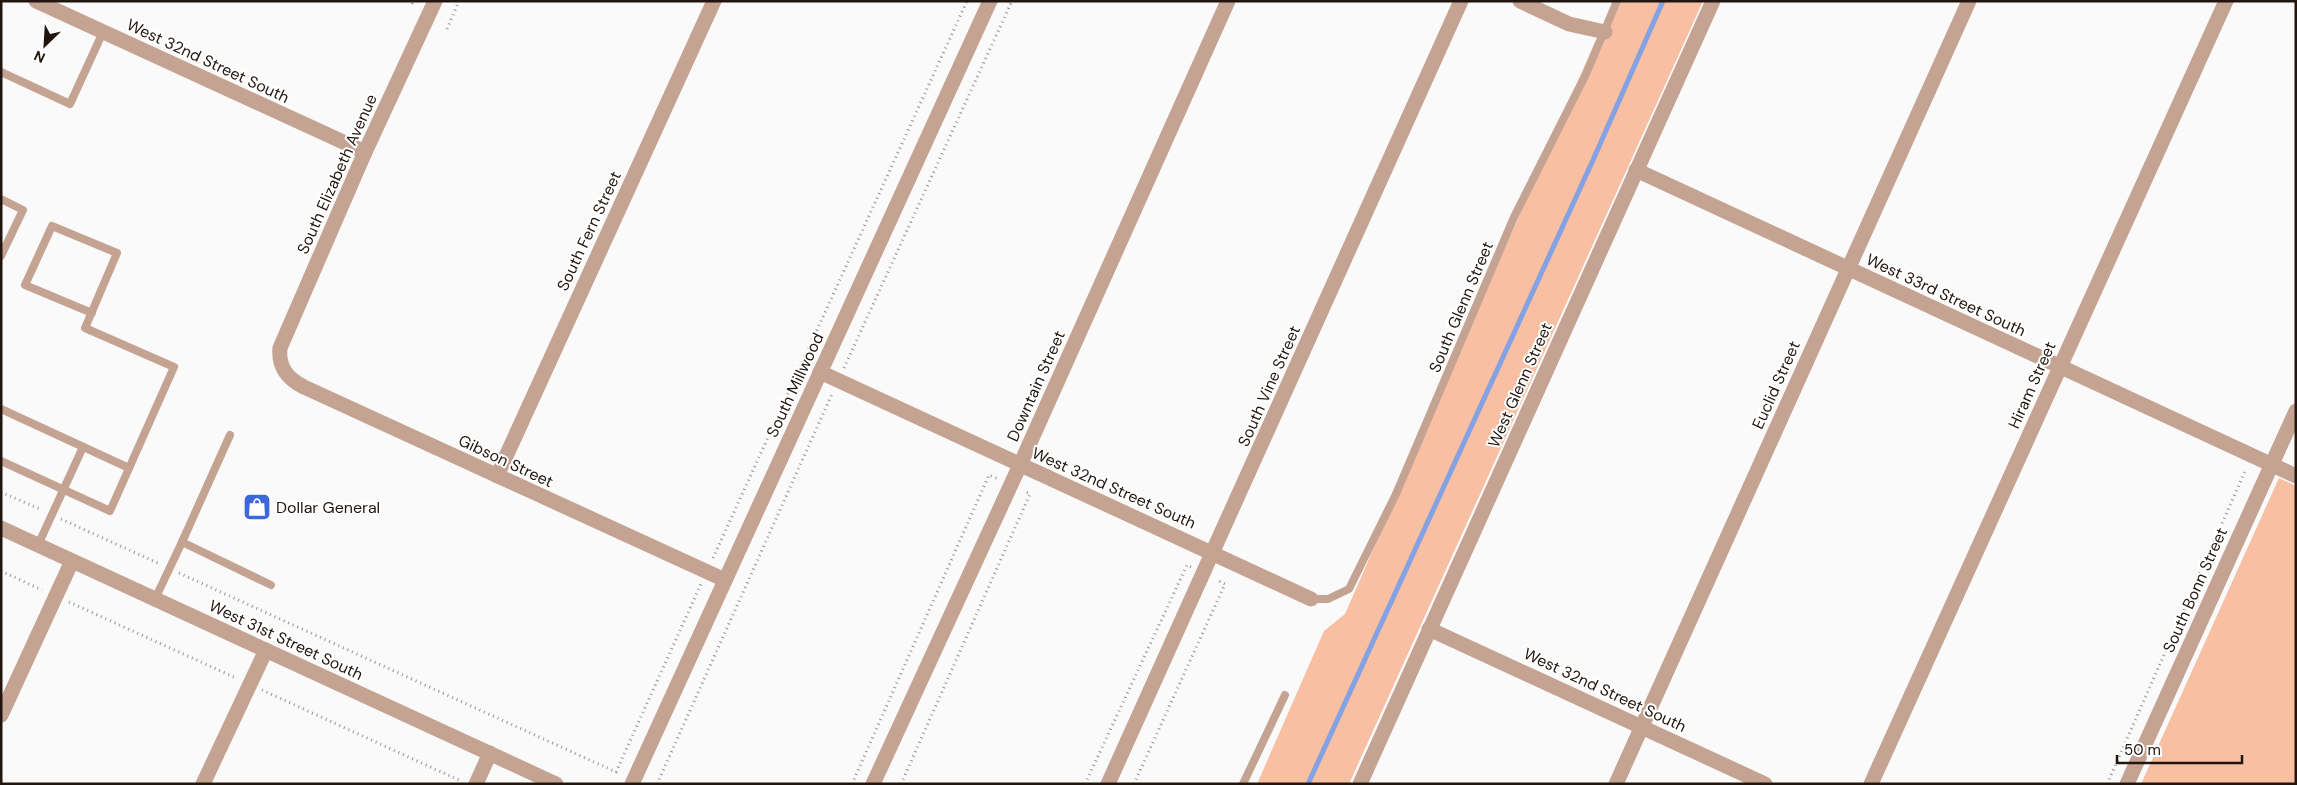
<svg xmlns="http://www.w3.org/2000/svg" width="2297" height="785" font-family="'DM Sans',sans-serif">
<rect width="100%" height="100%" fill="#fafafa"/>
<g fill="#f8bfa2">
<path d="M1619 1H1703L1349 784H1257L1324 631 1345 614 1595 42Z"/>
<path d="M2279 478 2296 486V784H2141Z"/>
</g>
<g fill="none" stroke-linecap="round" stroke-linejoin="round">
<path stroke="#83a2e4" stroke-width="5" d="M1308 784 1593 160 1663 1"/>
<g stroke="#989390" stroke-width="3" stroke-dasharray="1 4" stroke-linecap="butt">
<path d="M412 4 413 1"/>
<path d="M447 29 459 1"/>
<path d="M844 368 1012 1"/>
<path d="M1 492 42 510"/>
<path d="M61 519 160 564"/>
<path d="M713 558 967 1"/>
<path d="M1 571 42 590"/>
<path d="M179 573 616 772 701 584"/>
<path d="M69 602 236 678"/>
<path d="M262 690 461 781"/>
<path d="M657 784 832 394"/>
<path d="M852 784 989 475 998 479"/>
<path d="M901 784 1030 494 1024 491"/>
<path d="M1085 784 1187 565 1191 567"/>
<path d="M1134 784 1225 584 1217 580"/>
<path d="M2107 784 2246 469"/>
</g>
<g stroke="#c5a392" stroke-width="8">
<path d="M1 72 70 104 103 32"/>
<path d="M1 199 23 210 1 256"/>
<path d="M1 409 129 468"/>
<path d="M230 435 182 542 271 585"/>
<path d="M1 461 110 511 174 367 85 328 117 253 52 226 25 285 92 313"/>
<path d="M38 545 83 447"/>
<path d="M155 599 182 542"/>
<path d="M1311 599H1328L1349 589 1396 494 1514 217 1586 74 1617 1"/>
<path d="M1243 784 1285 695"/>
</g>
<g stroke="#c5a392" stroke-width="15">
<path d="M36 1 365 152"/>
<path d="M435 1 365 152 280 348C278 368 288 379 304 387L725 580"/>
<path d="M1520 1 1569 24 1605 32"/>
<path d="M1636 170 2296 476"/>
<path d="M820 372 1311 599"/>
<path d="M497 476 714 1"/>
<path d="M1429 629 1765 784"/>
<path d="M1 715 72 561"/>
<path d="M203 784 266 650"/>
<path d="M476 784 490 753"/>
<path d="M632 784 990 1"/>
<path d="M873 784 1020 465 1228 1"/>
<path d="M1108 784 1461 1"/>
<path d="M1360 784 1713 1"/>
<path d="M1616 784 1969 1"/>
<path d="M1871 784 2226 1"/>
<path d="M2127 784 2296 411"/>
</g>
<path stroke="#c5a392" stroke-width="15" d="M1 528 556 784"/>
</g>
<defs>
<symbol id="shop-square" viewBox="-11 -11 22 22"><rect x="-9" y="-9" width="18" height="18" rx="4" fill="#3c68d9" stroke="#fff"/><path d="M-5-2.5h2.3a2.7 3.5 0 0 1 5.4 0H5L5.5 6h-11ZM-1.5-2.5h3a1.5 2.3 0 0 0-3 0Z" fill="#fff"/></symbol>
</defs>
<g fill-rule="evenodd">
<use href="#shop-square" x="241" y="491" width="32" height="32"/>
</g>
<g text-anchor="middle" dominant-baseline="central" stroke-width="4" stroke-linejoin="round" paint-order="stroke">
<g font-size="16" fill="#21150e" stroke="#fff">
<text transform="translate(208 61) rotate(25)">West 32nd Street South</text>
<text transform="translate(337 174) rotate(-66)">South Elizabeth Avenue</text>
<text transform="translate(589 231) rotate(-65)">South Fern Street</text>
<text transform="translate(1946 295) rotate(25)">West 33rd Street South</text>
<text transform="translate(1461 307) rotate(-67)">South Glenn Street</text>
<text transform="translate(795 385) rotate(-65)">South Millwood</text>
<text transform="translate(1520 385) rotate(-66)">West Glenn Street</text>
<text transform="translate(1776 385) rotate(-66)">Euclid Street</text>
<text transform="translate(2032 385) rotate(-66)">Hiram Street</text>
<text transform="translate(1036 386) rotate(-66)">Downtain Street</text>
<text transform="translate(1269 386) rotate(-66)">South Vine Street</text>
<text transform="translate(506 461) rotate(25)">Gibson Street</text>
<text transform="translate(1114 488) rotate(24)">West 32nd Street South</text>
<text transform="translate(2195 590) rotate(-66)">South Bonn Street</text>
<text transform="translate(286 640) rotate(25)">West 31st Street South</text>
<text transform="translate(1605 690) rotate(25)">West 32nd Street South</text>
</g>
<g font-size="16" fill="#21150e" stroke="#fff" text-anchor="start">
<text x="276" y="507">Dollar General</text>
</g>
</g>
<rect width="2297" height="785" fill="none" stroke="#21150e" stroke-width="5"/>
<g transform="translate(45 45) rotate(205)" stroke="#ffffff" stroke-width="4" paint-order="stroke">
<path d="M0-4L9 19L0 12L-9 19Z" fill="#21150e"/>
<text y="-8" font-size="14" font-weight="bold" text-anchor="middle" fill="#21150e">N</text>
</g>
<path d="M2117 755v8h125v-8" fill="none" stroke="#21150e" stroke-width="2.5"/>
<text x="2124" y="755" font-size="15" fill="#21150e" stroke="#ffffff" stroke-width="4" paint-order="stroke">50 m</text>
</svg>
